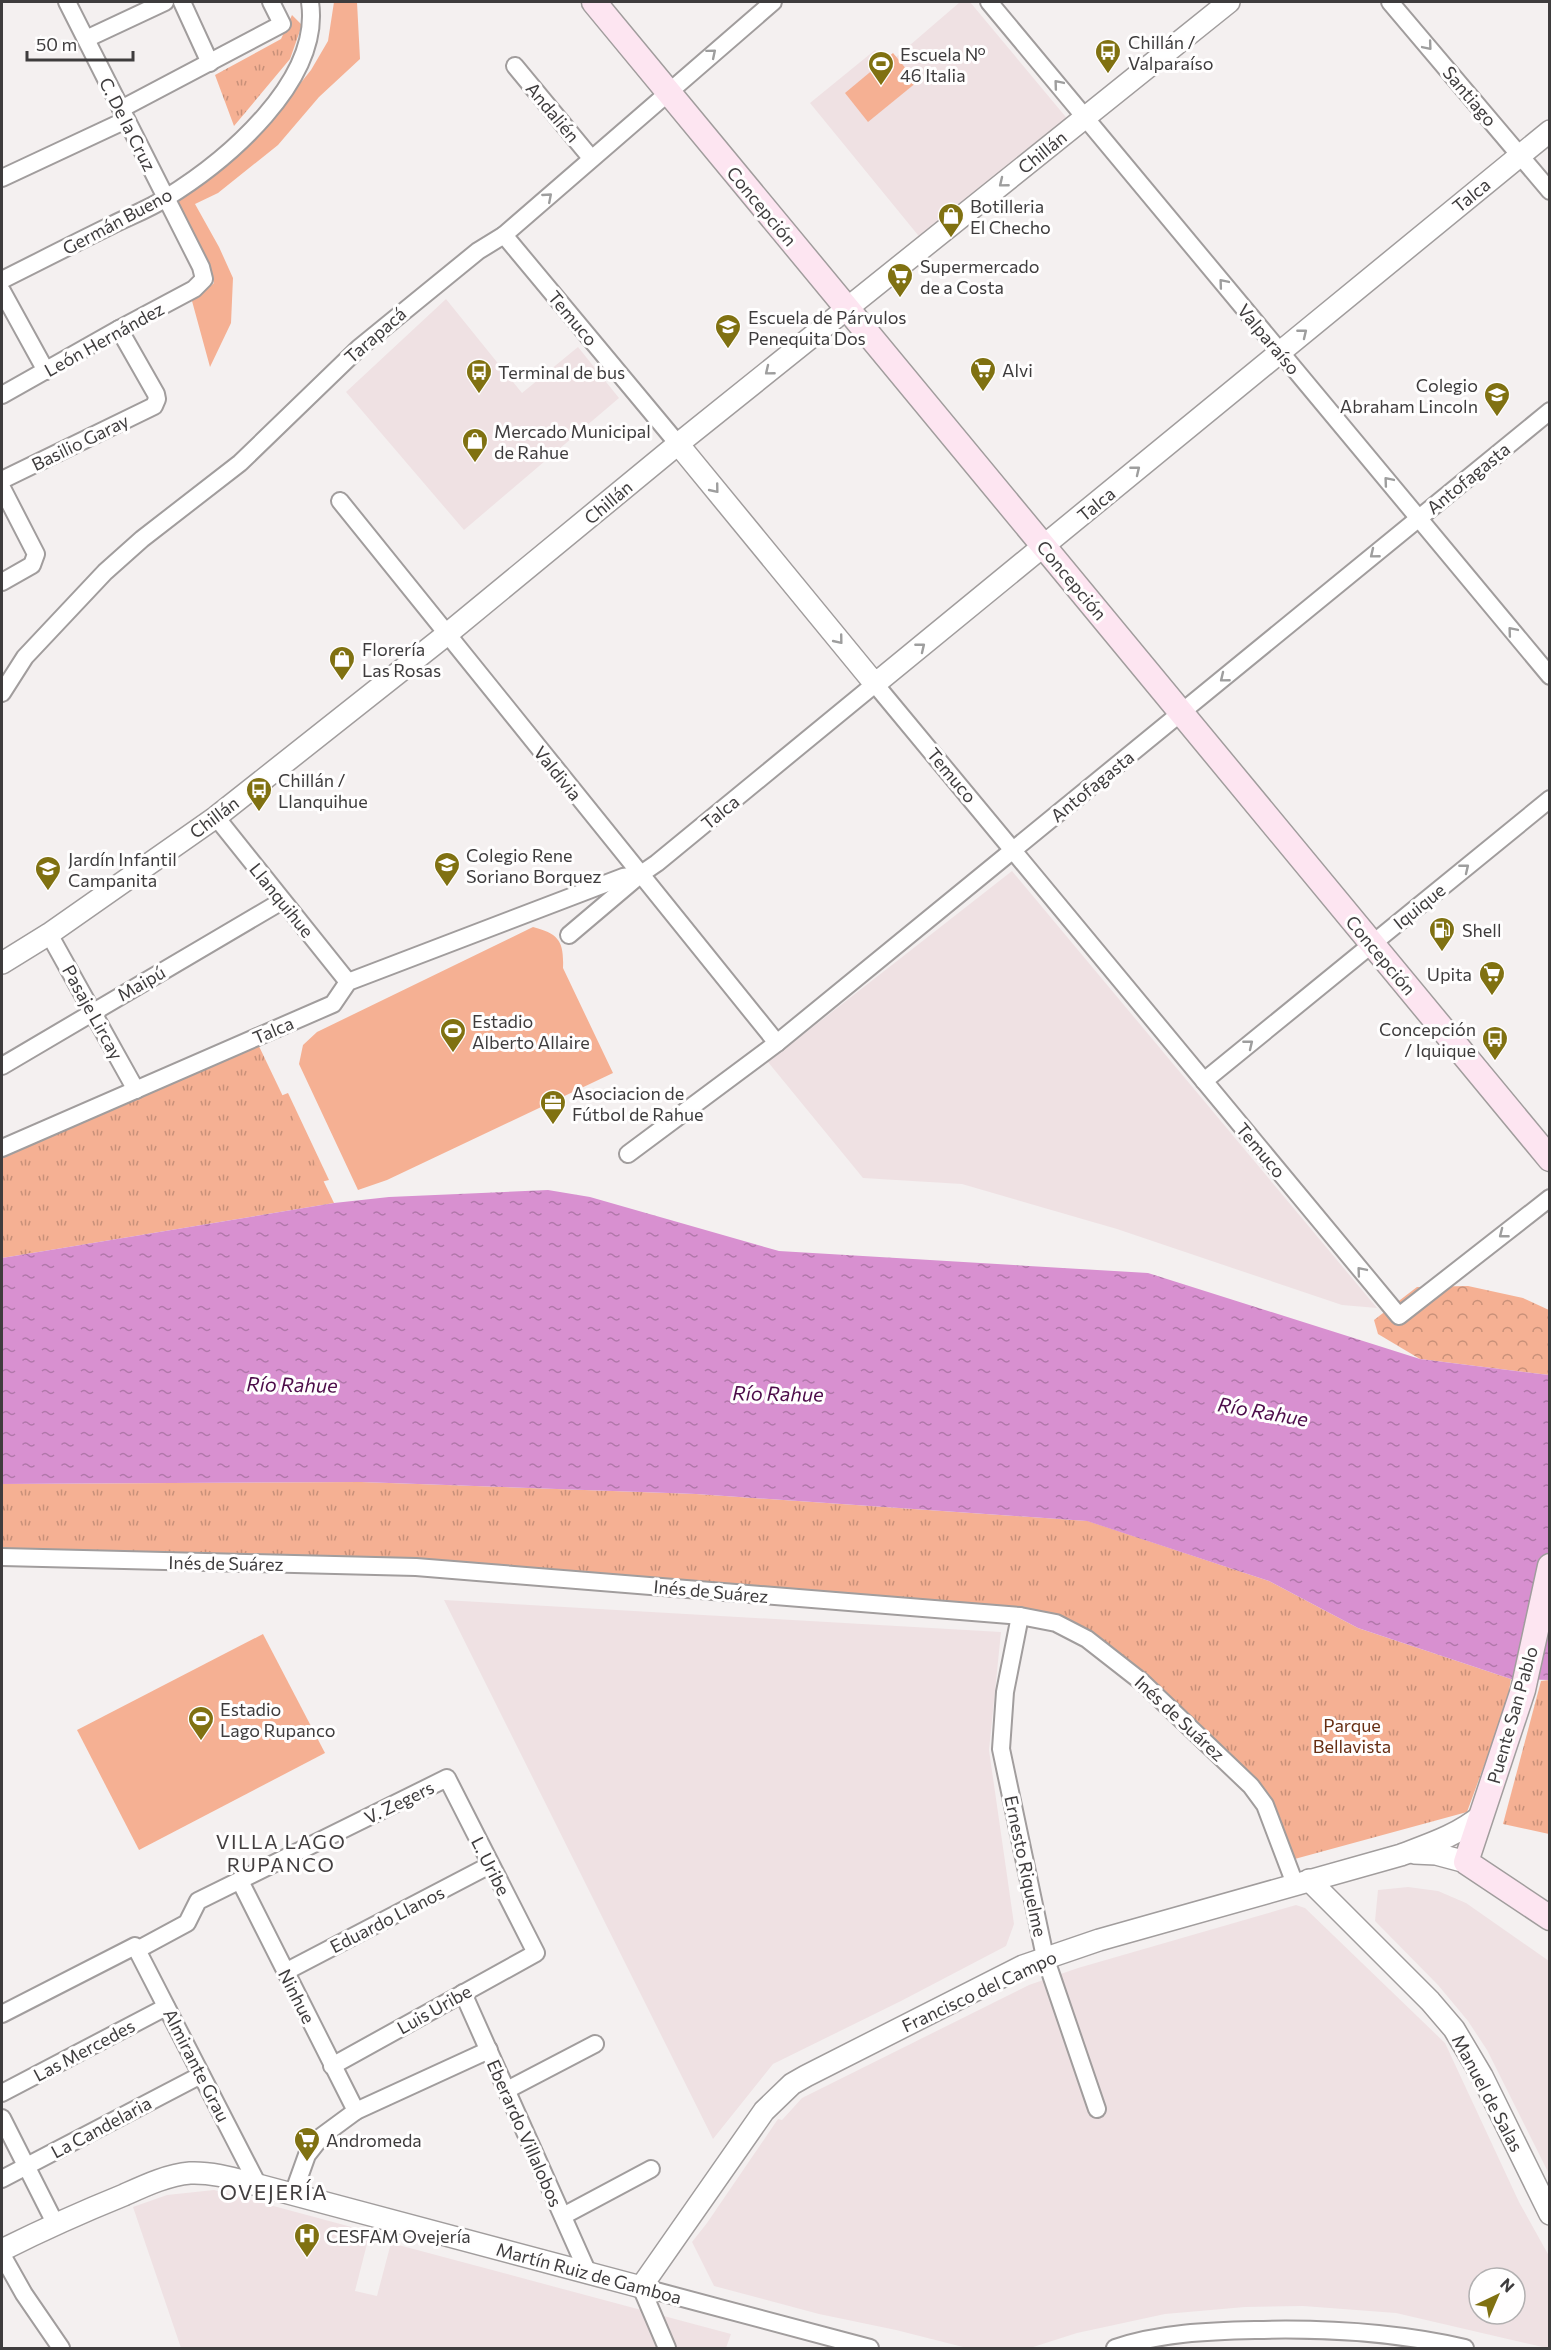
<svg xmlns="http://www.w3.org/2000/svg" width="1551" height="2350" font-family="Commissioner,sans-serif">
<defs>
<pattern id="forest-crowns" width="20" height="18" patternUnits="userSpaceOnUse" patternTransform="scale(1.5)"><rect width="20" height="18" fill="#f5b093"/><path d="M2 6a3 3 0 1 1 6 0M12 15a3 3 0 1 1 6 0" fill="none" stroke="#c89079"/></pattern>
<pattern id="park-tufts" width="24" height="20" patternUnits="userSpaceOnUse" patternTransform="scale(1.5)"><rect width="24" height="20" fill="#f5b093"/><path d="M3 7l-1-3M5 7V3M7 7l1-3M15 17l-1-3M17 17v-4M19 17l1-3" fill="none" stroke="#c89079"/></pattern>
<pattern id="water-ripples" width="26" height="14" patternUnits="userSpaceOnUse" patternTransform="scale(1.5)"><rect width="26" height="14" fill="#d890d0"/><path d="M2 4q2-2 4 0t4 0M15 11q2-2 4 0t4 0" fill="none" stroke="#b177aa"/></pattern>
</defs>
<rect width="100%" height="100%" fill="#f4f0f0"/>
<g fill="#efe1e3" fill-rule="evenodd">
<path d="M960 2H970L1070 122 922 240 810 103 875 50 888 64Z"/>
<path d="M446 299 522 393 578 347 619 398 464 530 346 392Z"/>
<path d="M1012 871 1377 1308 1342 1305 1117 1229 962 1184 863 1178 768 1062Z"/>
<path d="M444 1600 1001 1632 989 1750 1014 1924 1006 1946 901 2001 773 2064 713 2139Z"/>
<path d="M1408 1887 1438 1891 1466 1903 1549 1961V2174L1487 2050 1468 2021 1438 1985 1375 1921 1378 1890Z"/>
<path d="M1296 1905 1305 1908 1445 2043 1519 2202 1549 2256V2345L1547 2348 1396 2313 1303 2306 1245 2307 1165 2314 1077 2333 1030 2348H967L896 2330 819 2314 714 2286 692 2242 707 2223 778 2119 782 2120 802 2098 1029 1985 1078 1968ZM1479 2278H1515V2314H1479Z"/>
<path d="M214 2190 370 2232 355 2291 377 2296 391 2243 731 2334 726 2348H181L133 2207 167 2195Z"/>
</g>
<g fill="#f5b093">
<path d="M334 2H357L360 59 319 97 278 145 218 193 195 204 219 247 233 278 231 323 210 367 192 301 214 283 181 210 173 200 263 130 311 70 328 41Z"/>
<path d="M893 53 917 82 868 122 845 93Z"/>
<path d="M533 927C559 934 564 941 563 968L613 1073 387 1180 358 1190 299 1064 303 1045 317 1032Z"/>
<path d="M288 1093 329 1180 301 1187 263 1103Z"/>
<path d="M263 1634 325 1753 139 1850 77 1730Z"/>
</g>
<path fill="url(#forest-crowns)" d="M1468 1286 1523 1298 1549 1310V1375L1420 1359 1378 1334 1374 1320 1417 1287Z"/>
<g fill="url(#park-tufts)">
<path d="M292 15 302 25 290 59 234 126 215 75 281 39Z"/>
<path d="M256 1040 334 1203 2 1258V1152Z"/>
<path d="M361 1482 696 1494 1088 1521 1269 1581 1358 1628 1511 1679 1507 1703 1467 1812 1291 1860 1268 1797 1056 1620 462 1567 2 1554V1484Z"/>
<path d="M1549 1680V1834L1503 1824 1541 1681Z"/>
</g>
<path fill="url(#water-ripples)" d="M548 1190 590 1197 779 1251 1148 1273 1420 1359 1549 1375V1680L1511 1679 1358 1628 1269 1581 1087 1521 696 1494 361 1482 2 1484V1258L334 1203 389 1197Z"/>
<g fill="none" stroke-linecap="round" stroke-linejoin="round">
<defs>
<g id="minor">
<path d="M182 2 210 63"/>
<path d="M989 2 1550 676"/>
<path d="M1390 2 1550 191"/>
<path d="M86 39 165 2"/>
<path d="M515 66 591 158"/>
<path d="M121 109 282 24 271 2"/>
<path d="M2 178 126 120"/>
<path d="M504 235 678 444"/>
<path d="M2 280C38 262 75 243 112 225 130 216 149 209 166 198 226 161 322 81 310 2"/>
<path d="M2 291 46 371"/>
<path d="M2 395 119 329 194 289 204 279 201 267 67 2"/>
<path d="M2 480 154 406 157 399 156 394 119 329"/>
<path d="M2 488 36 554 32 565 2 582"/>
<path d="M340 501 777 1043"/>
<path d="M2 693 25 657 105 572 142 539 240 463 359 348 478 251 504 235 773 2"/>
<path d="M216 817 348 982"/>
<path d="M49 934 136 1090"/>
<path d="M569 935 641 874 657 863 875 684 1399 1316 1550 1198"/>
<path d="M2 1066 282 901"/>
<path d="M1204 1081 1550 799"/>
<path d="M2 1148 333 1004 348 982 623 877 638 875"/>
<path d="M628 1154 777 1043 1550 411"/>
<path d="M2 1557 416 1567 1020 1616 1056 1623 1087 1639 1142 1682 1251 1786 1265 1805 1295 1884"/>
<path d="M1020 1616 1005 1692 1001 1749 1045 1957 1097 2109"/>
<path d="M240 1881 356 2111"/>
<path d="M137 1950 187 1923 198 1901 447 1778 536 1953 332 2066"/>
<path d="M285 1972 490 1865"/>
<path d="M463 1993 588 2273"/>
<path d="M2 2014 135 1946 258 2185"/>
<path d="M507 2090 595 2044"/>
<path d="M2 2093 166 2007"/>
<path d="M2 2118 55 2223"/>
<path d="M2 2179 201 2075"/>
<path d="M293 2194 307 2155 322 2136 356 2111 489 2050"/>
<path d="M563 2216 651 2169"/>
<path d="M2 2255 24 2294 61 2348"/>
<path d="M641 2287 870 2348"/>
<path d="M641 2287 667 2348"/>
<path d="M1115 2348C1160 2333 1208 2331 1255 2330 1327 2328 1395 2332 1465 2348"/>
</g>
<g id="tertiary">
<path d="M678 444 875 684 1550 131"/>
<path d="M2 963 49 934 216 817 446 635 678 444 1229 2"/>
<path d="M1414 1853 1436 1854 1466 1862"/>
<path d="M1309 1880 1430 2001 1454 2029 1482 2076 1550 2214"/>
<path d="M2 2250C42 2230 82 2212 124 2195 144 2186 167 2175 190 2173 213 2172 235 2179 258 2185L641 2287 764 2111 792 2084 806 2076 1023 1966 1099 1940 1401 1855C1430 1844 1458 1835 1482 1815"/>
</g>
<g id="secondary">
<path d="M594 2 1550 1159"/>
<path d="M1550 1566 1523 1690 1466 1862 1550 1918"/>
</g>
</defs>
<use href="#minor" stroke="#a19d9d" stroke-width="20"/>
<use href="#tertiary" stroke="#a19d9d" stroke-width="24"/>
<use href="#secondary" stroke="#a19d9d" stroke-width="27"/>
<use href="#minor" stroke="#fff" stroke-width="16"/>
<use href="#tertiary" stroke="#fff" stroke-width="21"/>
<use href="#secondary" stroke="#fde5f1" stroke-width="24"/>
</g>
<defs><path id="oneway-chevron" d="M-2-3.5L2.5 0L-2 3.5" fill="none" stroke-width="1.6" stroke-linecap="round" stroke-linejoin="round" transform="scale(1.5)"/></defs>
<g stroke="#9e9e9e">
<use href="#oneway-chevron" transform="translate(1428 46) rotate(50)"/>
<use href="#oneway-chevron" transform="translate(712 53) rotate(-40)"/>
<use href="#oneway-chevron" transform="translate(1058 84) rotate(-130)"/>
<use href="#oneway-chevron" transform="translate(1003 183) rotate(141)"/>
<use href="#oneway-chevron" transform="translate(548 197) rotate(-41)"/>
<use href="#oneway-chevron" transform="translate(1223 283) rotate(-130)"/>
<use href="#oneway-chevron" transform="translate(1303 333) rotate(-39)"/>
<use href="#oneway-chevron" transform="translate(769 371) rotate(141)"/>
<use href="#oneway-chevron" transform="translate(1136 470) rotate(-39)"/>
<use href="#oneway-chevron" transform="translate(1388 481) rotate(-130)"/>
<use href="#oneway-chevron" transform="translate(715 489) rotate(51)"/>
<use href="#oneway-chevron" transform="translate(1374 554) rotate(141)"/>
<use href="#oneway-chevron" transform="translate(1512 631) rotate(-130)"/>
<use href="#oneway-chevron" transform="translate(839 640) rotate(51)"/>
<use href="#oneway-chevron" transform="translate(921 647) rotate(-39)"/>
<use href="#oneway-chevron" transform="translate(1224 678) rotate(141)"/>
<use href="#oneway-chevron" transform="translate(1465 868) rotate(-39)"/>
<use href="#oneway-chevron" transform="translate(1249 1044) rotate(-39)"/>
<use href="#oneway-chevron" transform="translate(1503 1234) rotate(142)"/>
<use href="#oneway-chevron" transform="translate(1361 1271) rotate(-130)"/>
</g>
<defs>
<symbol id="bus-pin" viewBox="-11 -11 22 30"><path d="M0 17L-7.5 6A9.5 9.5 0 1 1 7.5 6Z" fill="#807111" stroke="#fffefe"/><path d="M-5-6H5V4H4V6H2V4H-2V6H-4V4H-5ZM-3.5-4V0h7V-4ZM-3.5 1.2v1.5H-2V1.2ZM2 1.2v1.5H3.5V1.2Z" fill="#fff"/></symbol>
<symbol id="stadium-pin" viewBox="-11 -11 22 30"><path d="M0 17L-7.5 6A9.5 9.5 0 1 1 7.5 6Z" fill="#807111" stroke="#fffefe"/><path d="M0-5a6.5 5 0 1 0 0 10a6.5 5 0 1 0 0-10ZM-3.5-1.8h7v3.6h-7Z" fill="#fff"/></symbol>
<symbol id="shop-pin" viewBox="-11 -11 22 30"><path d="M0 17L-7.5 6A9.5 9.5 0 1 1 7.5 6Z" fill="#807111" stroke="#fffefe"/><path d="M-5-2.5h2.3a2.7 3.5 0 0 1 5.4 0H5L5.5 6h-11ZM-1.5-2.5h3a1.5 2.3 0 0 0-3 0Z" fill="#fff"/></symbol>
<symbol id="supermarket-pin" viewBox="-11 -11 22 30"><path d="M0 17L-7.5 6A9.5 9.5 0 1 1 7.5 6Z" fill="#807111" stroke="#fffefe"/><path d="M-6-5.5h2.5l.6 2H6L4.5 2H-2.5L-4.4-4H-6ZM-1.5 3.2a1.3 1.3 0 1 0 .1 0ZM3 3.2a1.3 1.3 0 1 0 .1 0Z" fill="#fff"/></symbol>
<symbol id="school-pin" viewBox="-11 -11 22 30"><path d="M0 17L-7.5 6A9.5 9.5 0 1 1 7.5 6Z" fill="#807111" stroke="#fffefe"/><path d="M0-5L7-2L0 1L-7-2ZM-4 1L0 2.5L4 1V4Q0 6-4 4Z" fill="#fff"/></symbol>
<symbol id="fuel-pin" viewBox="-11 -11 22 30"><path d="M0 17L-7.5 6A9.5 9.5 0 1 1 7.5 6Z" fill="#807111" stroke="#fffefe"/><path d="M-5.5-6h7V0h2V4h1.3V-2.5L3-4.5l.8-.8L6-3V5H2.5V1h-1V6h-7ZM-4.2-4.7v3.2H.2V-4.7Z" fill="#fff"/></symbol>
<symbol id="office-pin" viewBox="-11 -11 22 30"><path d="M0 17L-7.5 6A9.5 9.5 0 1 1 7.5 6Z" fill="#807111" stroke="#fffefe"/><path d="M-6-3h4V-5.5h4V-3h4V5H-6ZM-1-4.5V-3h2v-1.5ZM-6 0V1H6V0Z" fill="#fff"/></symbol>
<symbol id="hospital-pin" viewBox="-11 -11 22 30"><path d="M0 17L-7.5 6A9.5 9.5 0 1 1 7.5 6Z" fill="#807111" stroke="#fffefe"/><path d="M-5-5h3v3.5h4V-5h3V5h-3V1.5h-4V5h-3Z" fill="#fff"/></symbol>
</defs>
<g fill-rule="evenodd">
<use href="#bus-pin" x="1093" y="37" width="30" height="40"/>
<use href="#stadium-pin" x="866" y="49" width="30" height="40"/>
<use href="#shop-pin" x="936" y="201" width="30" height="40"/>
<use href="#supermarket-pin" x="885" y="261" width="30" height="40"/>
<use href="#school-pin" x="713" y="312" width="30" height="40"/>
<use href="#supermarket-pin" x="968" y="355" width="30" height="40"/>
<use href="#bus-pin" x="464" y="357" width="30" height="40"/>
<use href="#school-pin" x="1482" y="380" width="30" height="40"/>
<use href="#shop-pin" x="460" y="426" width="30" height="40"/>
<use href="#shop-pin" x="327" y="644" width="30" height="40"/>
<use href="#bus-pin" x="244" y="775" width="30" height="40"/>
<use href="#school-pin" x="432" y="850" width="30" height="40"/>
<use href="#school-pin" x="33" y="854" width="30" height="40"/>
<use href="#fuel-pin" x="1427" y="915" width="30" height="40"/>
<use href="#supermarket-pin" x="1477" y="959" width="30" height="40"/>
<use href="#stadium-pin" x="438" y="1016" width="30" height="40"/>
<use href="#bus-pin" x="1480" y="1024" width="30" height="40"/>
<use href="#office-pin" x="538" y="1088" width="30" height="40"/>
<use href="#stadium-pin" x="186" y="1704" width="30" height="40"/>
<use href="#supermarket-pin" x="292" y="2125" width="30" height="40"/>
<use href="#hospital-pin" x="292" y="2221" width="30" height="40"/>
</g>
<g text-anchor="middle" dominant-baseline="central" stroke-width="6" stroke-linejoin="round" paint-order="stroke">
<g font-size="18" fill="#3e3c3d" stroke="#fffefe" text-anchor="start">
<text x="1128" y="42">Chillán /<tspan x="1128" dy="21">Valparaíso</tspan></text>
<text x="900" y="54">Escuela Nº<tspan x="900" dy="21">46 Italia</tspan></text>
<text x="970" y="206">Botilleria<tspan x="970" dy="21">El Checho</tspan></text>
<text x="920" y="266">Supermercado<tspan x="920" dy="21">de a Costa</tspan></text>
<text x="748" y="317">Escuela de Párvulos<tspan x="748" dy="21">Penequita Dos</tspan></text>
<text x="1002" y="370">Alvi</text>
<text x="498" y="372">Terminal de bus</text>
<text x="1478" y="385" text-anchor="end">Colegio<tspan x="1478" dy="21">Abraham Lincoln</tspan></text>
<text x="494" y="431">Mercado Municipal<tspan x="494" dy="21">de Rahue</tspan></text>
<text x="362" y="649">Florería<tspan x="362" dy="21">Las Rosas</tspan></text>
<text x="278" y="780">Chillán /<tspan x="278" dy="21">Llanquihue</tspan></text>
<text x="466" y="855">Colegio Rene<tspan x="466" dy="21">Soriano Borquez</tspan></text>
<text x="68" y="859">Jardín Infantil<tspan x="68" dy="21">Campanita</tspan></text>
<text x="1462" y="930">Shell</text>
<text x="1472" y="974" text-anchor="end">Upita</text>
<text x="472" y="1021">Estadio<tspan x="472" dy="21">Alberto Allaire</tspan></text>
<text x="1476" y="1029" text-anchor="end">Concepción<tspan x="1476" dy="21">/ Iquique</tspan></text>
<text x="572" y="1093">Asociacion de<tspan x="572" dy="21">Fútbol de Rahue</tspan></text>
<text x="220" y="1709">Estadio<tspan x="220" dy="21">Lago Rupanco</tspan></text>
<text x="326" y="2140">Andromeda</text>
<text x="326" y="2236">CESFAM Ovejería</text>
</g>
<g font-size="18" fill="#3e3c3d" stroke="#fffefe">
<text transform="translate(1470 96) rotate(50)">Santiago</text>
<text transform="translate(553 112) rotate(50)">Andalién</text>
<text transform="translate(128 124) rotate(63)">C. De la Cruz</text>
<text transform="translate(1042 152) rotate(-39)">Chillán</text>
<text transform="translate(1471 195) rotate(-39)">Talca</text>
<text transform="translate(762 206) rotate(50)">Concepción</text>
<text transform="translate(117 221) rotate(-28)">Germán Bueno</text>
<text transform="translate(573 318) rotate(50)">Temuco</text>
<text transform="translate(375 335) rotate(-41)">Tarapacá</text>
<text transform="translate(104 339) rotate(-29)">León Hernández</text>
<text transform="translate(1269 339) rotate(50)">Valparaíso</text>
<text transform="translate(80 442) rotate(-26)">Basilio Garay</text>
<text transform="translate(1468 478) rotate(-39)">Antofagasta</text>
<text transform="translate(608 502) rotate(-40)">Chillán</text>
<text transform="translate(1096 504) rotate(-39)">Talca</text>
<text transform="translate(1072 580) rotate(50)">Concepción</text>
<text transform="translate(558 773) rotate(51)">Valdivia</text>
<text transform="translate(952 775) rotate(50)">Temuco</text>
<text transform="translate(1092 786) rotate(-39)">Antofagasta</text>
<text transform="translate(720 812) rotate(-39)">Talca</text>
<text transform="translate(214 817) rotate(-37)">Chillán</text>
<text transform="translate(282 900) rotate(51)">Llanquihue</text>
<text transform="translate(1419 906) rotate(-39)">Iquique</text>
<text transform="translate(1381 955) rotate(50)">Concepción</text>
<text transform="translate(141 983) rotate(-30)">Maipú</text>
<text transform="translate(93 1012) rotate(61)">Pasaje Lircay</text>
<text transform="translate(273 1030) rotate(-23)">Talca</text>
<text transform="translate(1261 1150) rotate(50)">Temuco</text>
<text transform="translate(226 1563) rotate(1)">Inés de Suárez</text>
<text transform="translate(711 1591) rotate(5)">Inés de Suárez</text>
<text transform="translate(1512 1715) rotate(-74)">Puente San Pablo</text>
<text transform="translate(1180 1718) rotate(43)">Inés de Suárez</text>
<text transform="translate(399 1802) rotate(-26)">V. Zegers</text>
<text transform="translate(491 1866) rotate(63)">L. Uribe</text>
<text transform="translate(1026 1866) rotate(78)">Ernesto Riquelme</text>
<text transform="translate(387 1919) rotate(-27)">Eduardo Llanos</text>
<text transform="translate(979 1991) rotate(-25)">Francisco del Campo</text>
<text transform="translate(297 1996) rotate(63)">Ninhue</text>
<text transform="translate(434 2009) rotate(-29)">Luis Uribe</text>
<text transform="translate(84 2050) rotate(-28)">Las Mercedes</text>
<text transform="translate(197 2065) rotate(63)">Almirante Grau</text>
<text transform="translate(1488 2093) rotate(62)">Manuel de Salas</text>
<text transform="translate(101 2127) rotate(-28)">La Candelaria</text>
<text transform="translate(525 2133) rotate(66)">Eberardo Villalobos</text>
<text transform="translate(589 2273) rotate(15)">Martín Ruiz de Gamboa</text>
</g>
<g font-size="18" fill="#662d12" stroke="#fffefe">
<text x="1352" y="1725">Parque<tspan x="1352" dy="21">Bellavista</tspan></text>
</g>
<g font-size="20" font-style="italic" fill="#4c0b49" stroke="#fffefe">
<text transform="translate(292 1384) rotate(1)">Río Rahue</text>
<text transform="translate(778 1393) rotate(1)">Río Rahue</text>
<text transform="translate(1263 1411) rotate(10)">Río Rahue</text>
</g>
<g font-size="20" letter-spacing="1.5" fill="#433f40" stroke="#fffefe">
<text x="281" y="1841">VILLA LAGO<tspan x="281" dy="23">RUPANCO</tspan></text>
</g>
<g font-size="21" letter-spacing="1.5" fill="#433f40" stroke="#fffefe">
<text x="274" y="2191">OVEJERÍA</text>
</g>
</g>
<rect width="1551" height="2350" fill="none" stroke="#3e3c3d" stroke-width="6"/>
<g transform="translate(1497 2296) rotate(44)"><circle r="28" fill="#fffefe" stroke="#b2b0b1" stroke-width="1.5"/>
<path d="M0-4.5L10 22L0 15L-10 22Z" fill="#807111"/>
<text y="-9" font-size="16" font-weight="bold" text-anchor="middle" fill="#3e3c3d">N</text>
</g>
<path d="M27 51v9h106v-9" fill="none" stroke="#3e3c3d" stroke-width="3"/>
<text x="36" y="51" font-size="18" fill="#3e3c3d" stroke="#fffefe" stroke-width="4.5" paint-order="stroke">50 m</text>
</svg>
